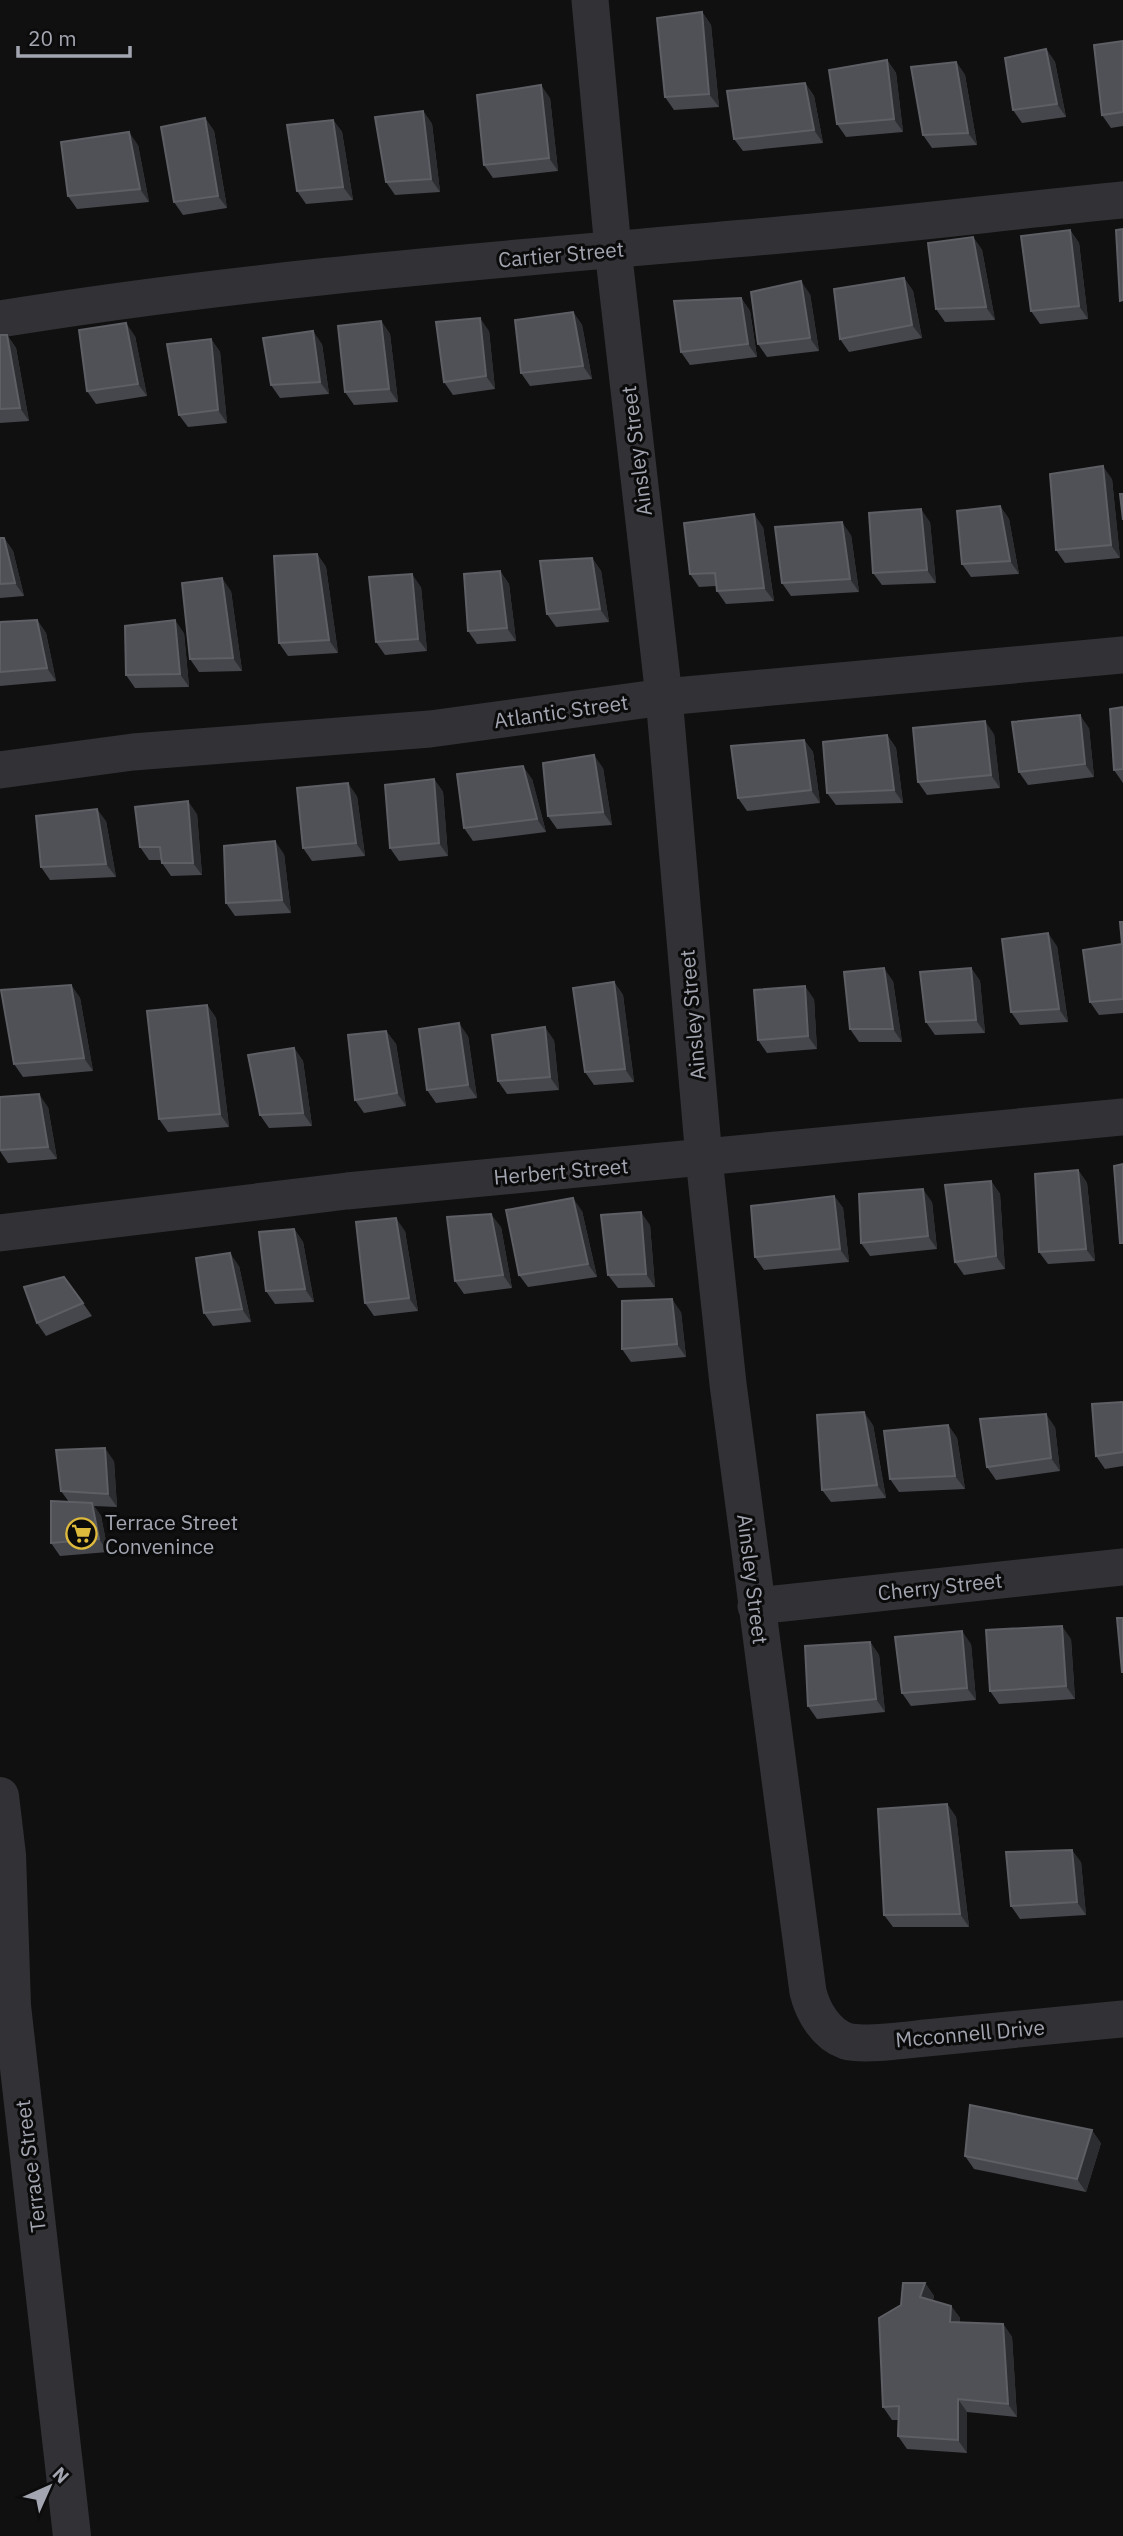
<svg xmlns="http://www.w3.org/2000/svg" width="1123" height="2536" font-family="'IBM Plex Sans',sans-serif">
<rect width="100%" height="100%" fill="#101011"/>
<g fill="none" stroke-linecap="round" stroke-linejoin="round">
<g stroke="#323236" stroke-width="37">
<path d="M590 0 613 249 664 697 704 1158 728 1384 808 1992C813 2012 826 2034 846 2041 862 2046 907 2040 926 2038 991 2032 1057 2025 1123 2019"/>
<path d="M0 319C269 275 541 257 813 232 916 223 1019 210 1123 200"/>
<path d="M0 770 133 752 430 729 664 697 1123 655"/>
<path d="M0 1233 347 1191 1123 1117"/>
<path d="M756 1606 1123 1567"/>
</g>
<path stroke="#323236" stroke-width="38" d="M0 1796 7 1855 12 2006 72 2536"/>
</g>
<g fill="#46474c">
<path d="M702 12 711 25 719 107 674 110 665 97Z"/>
<path d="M1123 41V126L1111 128 1102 115Z"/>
<path d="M1046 49 1055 62 1066 117 1022 123 1013 110Z"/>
<path d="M887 60 896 73 903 132 846 137 837 124Z"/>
<path d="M956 62 965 75 977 145 932 148 923 135Z"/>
<path d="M805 83 814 96 823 143 743 151 734 139Z"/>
<path d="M550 98 558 171 493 178 484 165Z"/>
<path d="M423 111 432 124 440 192 395 195 386 182Z"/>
<path d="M205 118 214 131 227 208 183 215 174 202Z"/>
<path d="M333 120 342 132 353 200 306 204 297 191Z"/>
<path d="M138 145 149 202 77 209 68 196Z"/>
<path d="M1070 230 1079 243 1088 319 1040 324 1031 311Z"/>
<path d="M973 237 982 250 995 320 945 322 936 309Z"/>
<path d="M904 278 913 291 922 338 849 352 840 339Z"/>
<path d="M810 294 819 351 767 357 758 344Z"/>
<path d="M741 298 750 311 757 357 690 365 681 352Z"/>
<path d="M573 312 582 325 592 379 530 386 521 373Z"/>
<path d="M381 321 390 334 398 402 354 405 345 392Z"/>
<path d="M489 331 495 389 453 395 444 382Z"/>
<path d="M0 335H7L16 348 29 421 0 423Z"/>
<path d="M135 336 147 396 96 404 87 391Z"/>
<path d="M211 339 220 352 227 423 188 427 179 415Z"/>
<path d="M322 344 329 394 280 398 271 385Z"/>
<path d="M1112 479 1120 558 1065 563 1056 550Z"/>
<path d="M1000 506 1009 519 1019 574 971 577 962 564Z"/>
<path d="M930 522 936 583 882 585 873 573Z"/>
<path d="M763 527 774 601 726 604 717 591 716 586 699 587 690 574Z"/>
<path d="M851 535 859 592 791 596 782 583Z"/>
<path d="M0 538H4L13 551 24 596 0 598Z"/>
<path d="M317 554 326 567 338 653 288 656 279 643Z"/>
<path d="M592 558 601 571 609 622 556 627 547 614Z"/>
<path d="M500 571 509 584 516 641 477 644 468 631Z"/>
<path d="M421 587 427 651 385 655 376 642Z"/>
<path d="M231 591 242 671 199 672 190 659Z"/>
<path d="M37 620 46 633 56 681 0 686V622Z"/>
<path d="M184 633 189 687 135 688 126 675Z"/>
<path d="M1123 707V783L1114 770Z"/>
<path d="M1089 728 1094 777 1028 785 1019 772Z"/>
<path d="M994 734 1000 788 927 795 918 782Z"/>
<path d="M887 735 896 748 903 803 836 805 827 793Z"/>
<path d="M804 740 813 752 820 803 747 811 738 798Z"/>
<path d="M603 768 612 825 557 829 548 816Z"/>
<path d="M434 779 443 792 448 856 399 861 390 848Z"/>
<path d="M532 779 546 832 473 841 464 828Z"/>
<path d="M357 796 365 856 312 861 303 848Z"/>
<path d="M197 814 202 875 171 876 162 863V860H149L140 847Z"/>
<path d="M106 821 116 877 50 880 41 867Z"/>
<path d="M284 854 291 913 235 916 226 903Z"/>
<path d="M1123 922V1013L1099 1015 1090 1002 1122 944Z"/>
<path d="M1057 946 1068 1022 1020 1025 1011 1012Z"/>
<path d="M971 968 980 981 985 1033 935 1035 926 1022Z"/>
<path d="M893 981 902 1042H859L850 1029Z"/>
<path d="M614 982 623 995 634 1082 594 1085 585 1072Z"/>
<path d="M71 985 80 998 93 1071 23 1077 14 1064Z"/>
<path d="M814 999 817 1049 767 1053 758 1040Z"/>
<path d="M207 1005 216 1018 229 1127 168 1132 159 1119Z"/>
<path d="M386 1031 396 1044 406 1106 364 1113 355 1100Z"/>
<path d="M468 1036 477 1098 436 1103 427 1090Z"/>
<path d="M554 1040 559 1090 507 1094 498 1081Z"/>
<path d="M294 1048 303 1061 312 1126 269 1128 260 1115Z"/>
<path d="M0 1097 48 1107 57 1159 8 1163 0 1151Z"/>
<path d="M1078 1170 1087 1183 1095 1261 1048 1264 1039 1252Z"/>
<path d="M991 1181 1000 1194 1005 1269 964 1275 955 1262Z"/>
<path d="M834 1196 843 1208 849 1262 764 1270 755 1257Z"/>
<path d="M932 1202 937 1249 870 1256 861 1243Z"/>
<path d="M582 1211 597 1277 528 1287 519 1275Z"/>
<path d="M650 1225 655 1287 618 1288 608 1275Z"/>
<path d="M501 1227 512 1288 464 1294 455 1281Z"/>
<path d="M294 1229 303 1242 314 1302 275 1304 266 1291Z"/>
<path d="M405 1231 418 1311 374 1316 365 1303Z"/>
<path d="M239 1266 251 1322 213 1326 204 1313Z"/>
<path d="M83 1303 92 1316 46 1336 37 1323Z"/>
<path d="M681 1312 686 1357 631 1362 622 1349Z"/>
<path d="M1123 1402V1466L1105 1469 1096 1456Z"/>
<path d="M873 1425 886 1498 831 1502 822 1490Z"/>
<path d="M948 1425 957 1438 965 1489 899 1492 890 1479Z"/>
<path d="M1055 1427 1060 1471 996 1480 987 1467Z"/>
<path d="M114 1461 117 1507 94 1506 101 1516 108 1552 60 1556 51 1543 69 1502 61 1491Z"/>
<path d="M1071 1639 1075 1699 999 1704 990 1691Z"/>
<path d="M870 1642 879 1655 885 1712 817 1719 808 1706Z"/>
<path d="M971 1644 976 1700 911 1706 902 1693Z"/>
<path d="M947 1804 956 1817 969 1927H893L884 1915Z"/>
<path d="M1081 1862 1086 1915 1020 1919 1011 1906Z"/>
<path d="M1101 2143 1086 2192 974 2169 965 2156Z"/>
<path d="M925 2283 934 2296 933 2300 951 2306 960 2318V2323L1003 2324 1012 2337 1017 2417 967 2412V2453L907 2449 898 2436 899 2420H892L883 2407 901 2305Z"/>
</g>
<g fill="#2c2d30">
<path d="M702 12 711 25 719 107 709 94Z"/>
<path d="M1046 49 1055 62 1066 117 1057 104Z"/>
<path d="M887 60 896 73 903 132 894 119Z"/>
<path d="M956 62 965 75 977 145 968 133Z"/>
<path d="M805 83 814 96 823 143 814 130Z"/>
<path d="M541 85 550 98 558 171 549 158Z"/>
<path d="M423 111 432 124 440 192 431 179Z"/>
<path d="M205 118 214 131 227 208 218 196Z"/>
<path d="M333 120 342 132 353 200 343 187Z"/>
<path d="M129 132 138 145 149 202 140 189Z"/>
<path d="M1070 230 1079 243 1088 319 1079 306Z"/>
<path d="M973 237 982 250 995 320 986 307Z"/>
<path d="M904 278 913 291 922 338 912 325Z"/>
<path d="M801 281 810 294 819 351 810 338Z"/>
<path d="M741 298 750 311 757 357 748 344Z"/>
<path d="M573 312 582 325 592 379 583 366Z"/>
<path d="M480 318 489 331 495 389 486 376Z"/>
<path d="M381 321 390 334 398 402 389 389Z"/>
<path d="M126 323 135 336 147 396 138 384Z"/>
<path d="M313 331 322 344 329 394 320 382Z"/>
<path d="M7 335 16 348 29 421 20 408Z"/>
<path d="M211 339 220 352 227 423 218 410Z"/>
<path d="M1103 466 1112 479 1120 558 1111 545Z"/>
<path d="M1000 506 1009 519 1019 574 1010 561Z"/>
<path d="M921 509 930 522 936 583 927 570Z"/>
<path d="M754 514 763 527 774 601 764 588Z"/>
<path d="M842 522 851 535 859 592 850 579Z"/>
<path d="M4 538 13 551 24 596 15 583Z"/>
<path d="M317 554 326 567 338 653 329 640Z"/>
<path d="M592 558 601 571 609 622 600 609Z"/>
<path d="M500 571 509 584 516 641 507 628Z"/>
<path d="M412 574 421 587 427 651 418 639Z"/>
<path d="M222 578 231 591 242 671 233 658Z"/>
<path d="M37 620 46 633 56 681 47 668Z"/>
<path d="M175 620 184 633 189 687 180 674Z"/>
<path d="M1080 715 1089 728 1094 777 1085 764Z"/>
<path d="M985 721 994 734 1000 788 991 775Z"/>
<path d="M887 735 896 748 903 803 894 790Z"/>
<path d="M804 740 813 752 820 803 811 790Z"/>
<path d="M594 755 603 768 612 825 603 812Z"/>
<path d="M523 766 532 779 546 832 537 819Z"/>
<path d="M434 779 443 792 448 856 439 843Z"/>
<path d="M348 783 357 796 365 856 356 843Z"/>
<path d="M188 801 197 814 202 875 193 863Z"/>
<path d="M97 809 106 821 116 877 106 864Z"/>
<path d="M275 841 284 854 291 913 282 900Z"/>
<path d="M1048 933 1057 946 1068 1022 1059 1009Z"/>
<path d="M884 968 893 981 902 1042 893 1029Z"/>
<path d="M971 968 980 981 985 1033 976 1020Z"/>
<path d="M614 982 623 995 634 1082 625 1069Z"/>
<path d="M71 985 80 998 93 1071 84 1058Z"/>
<path d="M805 986 814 999 817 1049 808 1036Z"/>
<path d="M207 1005 216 1018 229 1127 220 1114Z"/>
<path d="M459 1023 468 1036 477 1098 468 1085Z"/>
<path d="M545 1027 554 1040 559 1090 550 1077Z"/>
<path d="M386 1031 396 1044 406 1106 397 1093Z"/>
<path d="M294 1048 303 1061 312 1126 303 1113Z"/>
<path d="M39 1094 48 1107 57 1159 48 1147Z"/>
<path d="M1078 1170 1087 1183 1095 1261 1086 1249Z"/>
<path d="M991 1181 1000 1194 1005 1269 996 1256Z"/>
<path d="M923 1189 932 1202 937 1249 928 1236Z"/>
<path d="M834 1196 843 1208 849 1262 840 1249Z"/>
<path d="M573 1198 582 1211 597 1277 588 1264Z"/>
<path d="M641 1212 650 1225 655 1287 646 1274Z"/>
<path d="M491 1214 501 1227 512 1288 503 1275Z"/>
<path d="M396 1218 405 1231 418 1311 409 1298Z"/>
<path d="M294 1229 303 1242 314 1302 305 1289Z"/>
<path d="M230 1253 239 1266 251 1322 242 1309Z"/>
<path d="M672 1299 681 1312 686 1357 677 1344Z"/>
<path d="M864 1412 873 1425 886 1498 877 1485Z"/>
<path d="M1046 1414 1055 1427 1060 1471 1051 1458Z"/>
<path d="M948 1425 957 1438 965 1489 955 1476Z"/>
<path d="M105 1448 114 1461 117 1507 108 1494Z"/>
<path d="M92 1503 101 1516 108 1552 99 1539Z"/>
<path d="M1062 1626 1071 1639 1075 1699 1066 1686Z"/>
<path d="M962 1631 971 1644 976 1700 967 1688Z"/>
<path d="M870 1642 879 1655 885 1712 876 1699Z"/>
<path d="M947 1804 956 1817 969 1927 960 1914Z"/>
<path d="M1072 1850 1081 1862 1086 1915 1077 1902Z"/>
<path d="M1092 2130 1101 2143 1086 2192 1077 2179Z"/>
<path d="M925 2283 934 2296 929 2310 920 2297Z"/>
<path d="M951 2306 960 2318 959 2335 950 2322Z"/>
<path d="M1003 2324 1012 2337 1017 2417 1008 2404Z"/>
<path d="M958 2399 967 2412V2453L958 2440Z"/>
</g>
<g fill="#505157" stroke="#5d5f65" stroke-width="2">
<path d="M702 12 709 94 665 97 657 18Z"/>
<path d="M1123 41V112L1102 115 1094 45Z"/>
<path d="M1046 49 1057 104 1013 110 1005 58Z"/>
<path d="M887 60 894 119 837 124 829 70Z"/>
<path d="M956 62 968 133 923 135 911 67Z"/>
<path d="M805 83 814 130 734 139 727 91Z"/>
<path d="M541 85 549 158 484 165 477 95Z"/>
<path d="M423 111 431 179 386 182 375 117Z"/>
<path d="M205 118 218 196 174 202 161 127Z"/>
<path d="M333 120 343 187 297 191 287 125Z"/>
<path d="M129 132 140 189 68 196 61 142Z"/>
<path d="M1123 229V300L1120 301 1116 230Z"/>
<path d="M1070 230 1079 306 1031 311 1021 236Z"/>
<path d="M973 237 986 307 936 309 928 243Z"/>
<path d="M904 278 912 325 840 339 834 289Z"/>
<path d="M801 281 810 338 758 344 751 292Z"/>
<path d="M741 298 748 344 681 352 674 301Z"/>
<path d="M573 312 583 366 521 373 515 320Z"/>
<path d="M480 318 486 376 444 382 436 322Z"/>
<path d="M381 321 389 389 345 392 338 326Z"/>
<path d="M126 323 138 384 87 391 79 330Z"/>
<path d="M313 331 320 382 271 385 263 338Z"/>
<path d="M0 335H7L20 408 0 409Z"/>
<path d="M211 339 218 410 179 415 167 344Z"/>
<path d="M1103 466 1111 545 1056 550 1050 474Z"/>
<path d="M1120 494H1123V520Z"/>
<path d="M1000 506 1010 561 962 564 957 511Z"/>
<path d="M921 509 927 570 873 573 869 513Z"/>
<path d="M754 514 764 588 717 591 715 573 690 574 684 523Z"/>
<path d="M842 522 850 579 782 583 775 527Z"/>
<path d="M0 538H4L15 583 0 584Z"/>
<path d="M317 554 329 640 279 643 274 556Z"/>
<path d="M592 558 600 609 547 614 540 561Z"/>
<path d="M500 571 507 628 468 631 464 574Z"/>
<path d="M412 574 418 639 376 642 369 577Z"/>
<path d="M222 578 233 658 190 659 182 583Z"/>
<path d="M37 620 47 668 0 672V622Z"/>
<path d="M175 620 180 674 126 675 125 626Z"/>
<path d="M1123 707V769L1114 770 1110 709Z"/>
<path d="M1080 715 1085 764 1019 772 1012 722Z"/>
<path d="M985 721 991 775 918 782 913 728Z"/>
<path d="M887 735 894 790 827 793 823 742Z"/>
<path d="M804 740 811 790 738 798 731 746Z"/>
<path d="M594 755 603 812 548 816 543 763Z"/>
<path d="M523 766 537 819 464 828 457 774Z"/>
<path d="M434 779 439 843 390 848 385 785Z"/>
<path d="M348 783 356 843 303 848 297 788Z"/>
<path d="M188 801 193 863H162L160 847H140L135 807Z"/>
<path d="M97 809 106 864 41 867 36 816Z"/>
<path d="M275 841 282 900 226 903 224 846Z"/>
<path d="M1120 922H1123V999L1090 1002 1083 950 1122 944Z"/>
<path d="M1048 933 1059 1009 1011 1012 1002 939Z"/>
<path d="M884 968 893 1029H850L844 972Z"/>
<path d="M971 968 976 1020 926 1022 920 972Z"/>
<path d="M614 982 625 1069 585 1072 573 988Z"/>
<path d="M71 985 84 1058 14 1064 1 990Z"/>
<path d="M805 986 808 1036 758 1040 754 990Z"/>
<path d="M207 1005 220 1114 159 1119 147 1011Z"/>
<path d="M459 1023 468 1085 427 1090 419 1029Z"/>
<path d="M545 1027 550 1077 498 1081 492 1035Z"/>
<path d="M386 1031 397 1093 355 1100 348 1035Z"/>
<path d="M294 1048 303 1113 260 1115 248 1055Z"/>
<path d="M39 1094 48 1147 0 1150V1097Z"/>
<path d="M1123 1164V1243H1120L1114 1166Z"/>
<path d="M1078 1170 1086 1249 1039 1252 1035 1174Z"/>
<path d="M991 1181 996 1256 955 1262 945 1185Z"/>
<path d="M923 1189 928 1236 861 1243 859 1194Z"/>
<path d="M834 1196 840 1249 755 1257 751 1206Z"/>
<path d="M573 1198 588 1264 519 1275 506 1210Z"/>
<path d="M641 1212 646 1274 608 1275 601 1215Z"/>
<path d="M491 1214 503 1275 455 1281 447 1217Z"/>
<path d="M396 1218 409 1298 365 1303 356 1222Z"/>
<path d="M294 1229 305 1289 266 1291 259 1232Z"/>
<path d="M230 1253 242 1309 204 1313 196 1258Z"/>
<path d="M64 1277 83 1303 37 1323 24 1287Z"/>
<path d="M672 1299 677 1344 622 1349V1301Z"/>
<path d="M1123 1402V1452L1096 1456 1092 1404Z"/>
<path d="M864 1412 877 1485 822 1490 817 1415Z"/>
<path d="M1046 1414 1051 1458 987 1467 980 1419Z"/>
<path d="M948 1425 955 1476 890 1479 884 1431Z"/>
<path d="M105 1448 108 1494 61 1491 56 1450Z"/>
<path d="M51 1501 92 1503 99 1539 51 1543Z"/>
<path d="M1117 1618H1123V1672H1122Z"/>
<path d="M1062 1626 1066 1686 990 1691 986 1630Z"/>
<path d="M962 1631 967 1688 902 1693 895 1637Z"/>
<path d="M870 1642 876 1699 808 1706 805 1646Z"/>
<path d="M947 1804 960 1914 884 1915 878 1809Z"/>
<path d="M1072 1850 1077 1902 1011 1906 1006 1852Z"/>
<path d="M970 2105 1092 2130 1077 2179 965 2156Z"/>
<path d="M903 2283H925L920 2297 951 2306 950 2322 1003 2324 1008 2404 958 2399V2440L898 2436 899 2406 883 2407 879 2318 901 2305Z"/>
</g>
<defs>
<symbol id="supermarket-ring" viewBox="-11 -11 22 22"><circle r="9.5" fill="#0b0b0c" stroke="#ddb93c" stroke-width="1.5"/><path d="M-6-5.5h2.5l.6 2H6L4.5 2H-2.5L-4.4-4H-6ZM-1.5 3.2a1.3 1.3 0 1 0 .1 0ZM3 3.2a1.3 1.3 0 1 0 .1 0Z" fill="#ddb93c"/></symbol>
</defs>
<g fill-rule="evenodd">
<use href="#supermarket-ring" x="64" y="1516" width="35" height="35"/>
</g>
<g text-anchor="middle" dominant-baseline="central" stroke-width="6" stroke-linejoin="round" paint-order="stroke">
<g font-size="21" fill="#a3a6b1" stroke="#0b0b0c">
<text transform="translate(561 254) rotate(-5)">Cartier Street</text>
<text transform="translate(636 451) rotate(-97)">Ainsley Street</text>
<text transform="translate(561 711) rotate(-8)">Atlantic Street</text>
<text transform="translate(692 1015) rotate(-95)">Ainsley Street</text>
<text transform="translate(561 1171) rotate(-5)">Herbert Street</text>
<text transform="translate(753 1579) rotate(83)">Ainsley Street</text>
<text transform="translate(940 1586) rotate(-6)">Cherry Street</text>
<text transform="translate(970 2033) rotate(-5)">Mcconnell Drive</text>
<text transform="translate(30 2166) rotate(-97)">Terrace Street</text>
</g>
<g font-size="21" fill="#a3a6b1" stroke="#0b0b0c" text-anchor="start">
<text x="105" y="1522">Terrace Street<tspan x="105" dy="24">Convenince</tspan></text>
</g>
</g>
<g transform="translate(49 2487) rotate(45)" stroke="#0b0b0c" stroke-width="5" paint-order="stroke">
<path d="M0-5L12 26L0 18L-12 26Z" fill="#a3a6b1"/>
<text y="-10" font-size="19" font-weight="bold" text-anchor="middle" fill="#a3a6b1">N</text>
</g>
<path d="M18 46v10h112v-10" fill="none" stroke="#a3a6b1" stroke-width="3.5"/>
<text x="28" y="46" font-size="21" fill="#a3a6b1" stroke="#0b0b0c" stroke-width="5" paint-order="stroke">20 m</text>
</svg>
